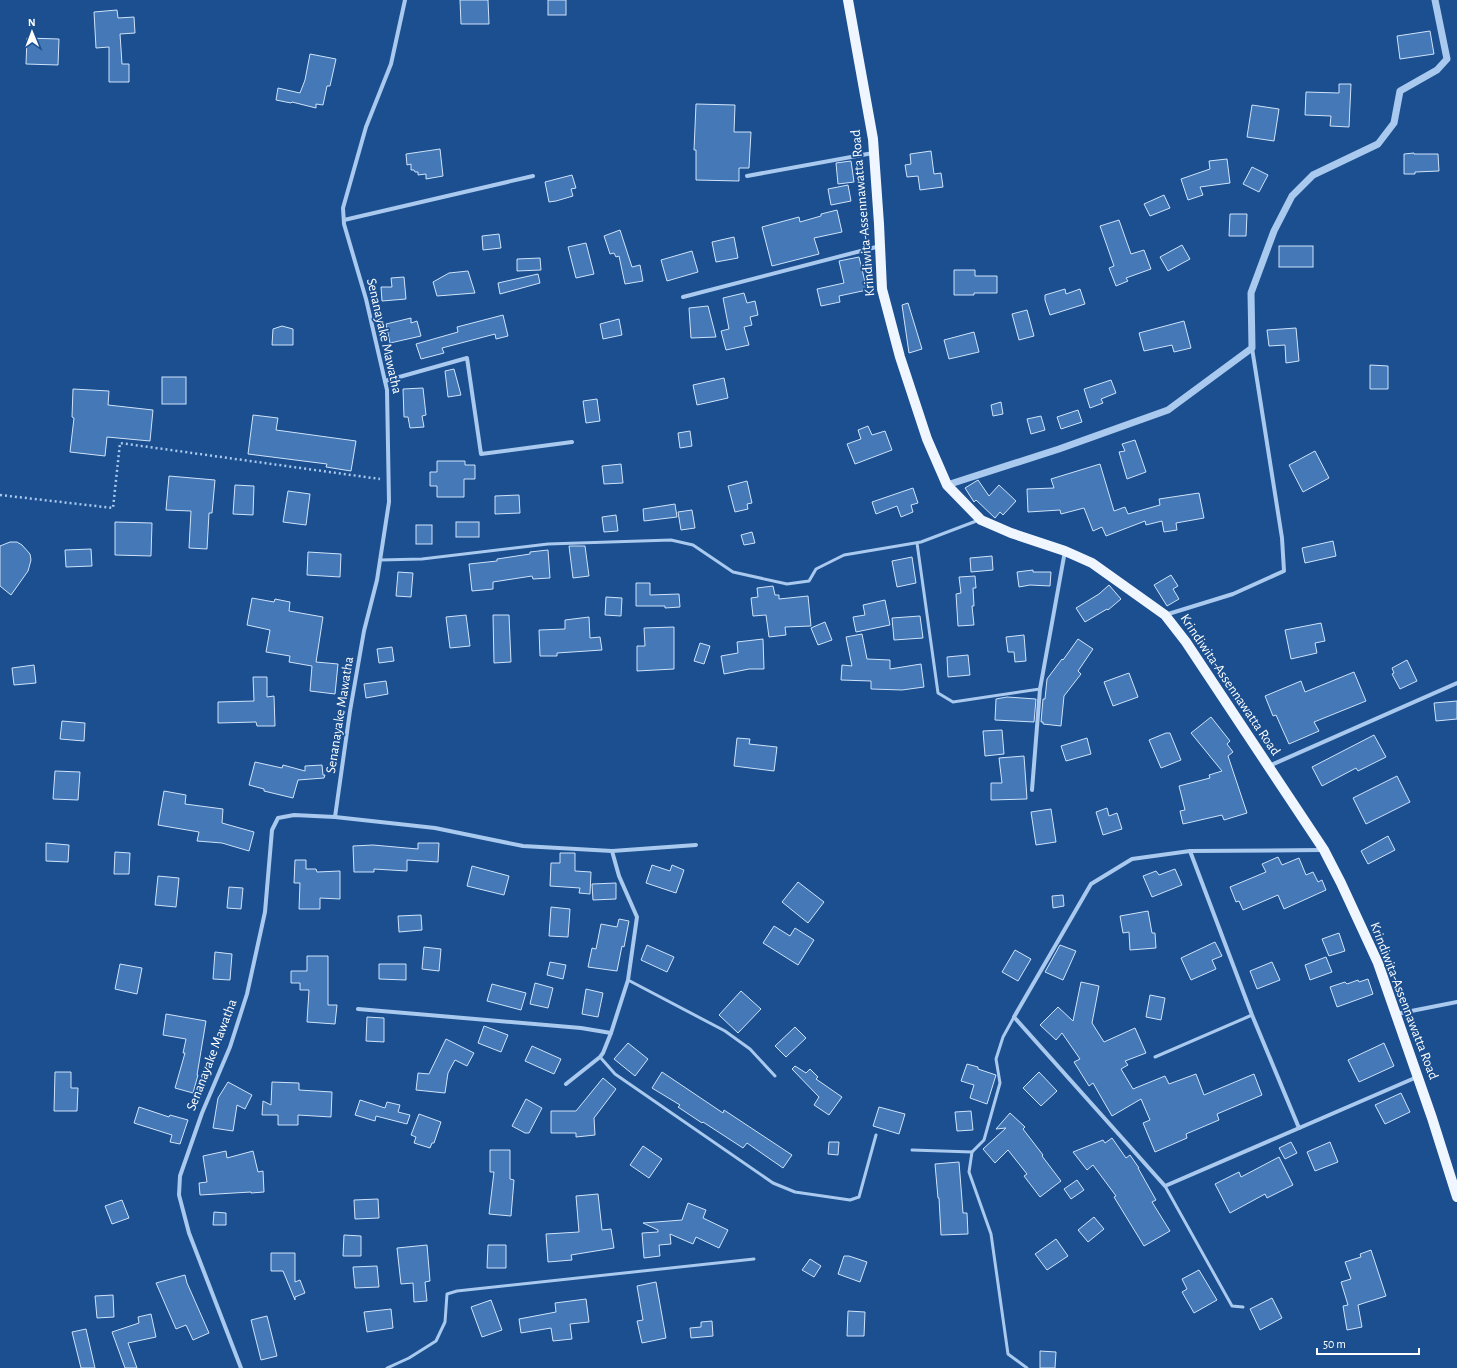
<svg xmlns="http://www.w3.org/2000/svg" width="1457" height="1368" font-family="'Alegreya Sans',sans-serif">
<rect width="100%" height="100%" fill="#1b4f8f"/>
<g fill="#4478b7" stroke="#cfe3fa">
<path d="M460 0H488L489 24H461Z"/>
<rect x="548" y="0" width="18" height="15"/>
<path d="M117 10 118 18 134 17 135 33 120 34 122 64H129V82H109V47L96 48 94 12Z"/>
<path d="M1430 31 1434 54 1400 59 1397 36Z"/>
<path d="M27 38 59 39 58 65 26 64Z"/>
<path d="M310 54 336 59 330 86H327L323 105 316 104V108L292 102 291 103 276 100 278 88 300 93 305 80Z"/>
<path d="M1339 84H1351L1349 127 1330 126 1331 116 1305 115 1306 92 1339 93Z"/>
<path d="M696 104 735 105 734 132H751L749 168H739V181L696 180V150H694Z"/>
<path d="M1252 105 1279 109 1274 141 1247 137Z"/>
<path d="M440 149 443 176 426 179V174L418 175V172H415L414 170H411V164L407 165 406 154Z"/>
<path d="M931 151 934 174 941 173 943 187 920 190 918 176 907 177 905 165 911 164 910 154Z"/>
<path d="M1414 153V154H1438L1439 171 1415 172V174H1404V154Z"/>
<path d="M1227 159 1230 183 1200 187 1203 195 1188 200 1181 179 1210 169 1209 161Z"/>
<path d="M851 161 854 182 838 184 836 163Z"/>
<path d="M1252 167 1268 175 1259 192 1243 184Z"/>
<path d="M572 175 576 188 571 189 573 196 556 201 549 202 545 182Z"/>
<path d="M848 185 851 201 831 205 828 189Z"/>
<path d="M1164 195 1170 208 1150 216 1144 204Z"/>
<path d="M837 210 842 232 814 238 819 254 772 266 762 227 799 217 800 222 821 216V214Z"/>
<path d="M1230 214H1247L1246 236H1229Z"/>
<path d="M1119 220 1131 254 1144 250 1151 269 1126 278 1128 281 1116 286 1109 268 1114 266 1100 226Z"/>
<path d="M620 230 632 267 640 265 643 281 625 284 619 256 616 257 614 253 610 254 604 236Z"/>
<path d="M499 234 501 248 483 250 482 236Z"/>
<path d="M734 237 738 258 716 262 712 242Z"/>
<path d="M586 243 594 274 576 278 568 247Z"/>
<path d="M1182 245 1190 259 1168 271 1160 257Z"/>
<rect x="1279" y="246" width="34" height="21"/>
<path d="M692 251 698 272 667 281 661 260Z"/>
<path d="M859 257 867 290 839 296 840 302 821 306 817 289 844 283 839 261Z"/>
<path d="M540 258 541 270 517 271V259Z"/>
<path d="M954 270H975V276H997V293H974V295H954Z"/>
<path d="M468 271 475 293 437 296 433 282 449 273Z"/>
<path d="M538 274 540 283 500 294 498 283Z"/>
<path d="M404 277 406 299 382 301 381 287H392L391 278Z"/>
<path d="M1065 289 1066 294 1080 289 1085 304 1050 315 1045 300V295Z"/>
<path d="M744 293 747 303 755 301 758 315 750 317 752 325 744 327 749 345 726 350 721 331 729 329 723 298Z"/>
<path d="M908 303 922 349 909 353 902 305Z"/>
<path d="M708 306 716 337 691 338 689 308Z"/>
<path d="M1027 310 1034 336 1019 340 1012 314Z"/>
<path d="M503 315 508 336 496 339 495 334 442 348 444 353 421 359 416 344 458 332 457 327Z"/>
<path d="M411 318V323L417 321 421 336 390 343 386 324Z"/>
<path d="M619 319 622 335 603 339 600 324Z"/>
<path d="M1184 321 1191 348 1174 352 1172 345 1144 351 1139 333Z"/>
<path d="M282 326 293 329V345H272L273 329Z"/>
<path d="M1296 328 1299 361 1286 363 1285 345 1269 346 1267 330Z"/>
<path d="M974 332 979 352 949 359 944 340Z"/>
<path d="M1370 365 1388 366V389H1370Z"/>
<path d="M454 369 461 395 448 397 445 371Z"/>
<rect x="162" y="377" width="24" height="27"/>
<path d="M724 378 728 398 697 405 693 385Z"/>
<path d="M1111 380 1116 393 1101 399 1103 403 1090 408 1084 389Z"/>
<path d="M423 388 426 415 422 416 424 427 410 428 408 417H404L403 389Z"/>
<path d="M73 389 109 391 108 405 153 410 150 441 107 437 105 456 70 452 74 418 72 417Z"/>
<path d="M597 399 600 421 586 423 583 401Z"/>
<path d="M1001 402 1003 414 993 416 991 405Z"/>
<path d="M1078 410 1082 422 1061 429 1057 417Z"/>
<path d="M253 415 278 418 276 430 356 441 351 471 326 467 327 464 248 454Z"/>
<path d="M1041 416 1045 430 1031 434 1027 419Z"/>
<path d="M868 426 872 435 885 431 892 450 855 464 847 444 861 439 858 430Z"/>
<path d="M690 431 692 446 680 448 678 433Z"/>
<path d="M1135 440 1146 472 1127 479 1119 452 1125 451 1122 444Z"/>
<path d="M1315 451 1329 478 1303 492 1289 465Z"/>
<path d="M437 461H465V465H475V479H464V497H437V486H430V472H437Z"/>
<path d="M621 464 623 483 604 484 602 466Z"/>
<path d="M1100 464 1114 511 1125 507 1128 514 1160 505 1159 499 1199 493 1204 518 1176 523 1177 530 1164 532 1162 521 1146 525 1145 521 1106 536 1102 527 1093 531 1084 508 1061 514 1060 510 1028 512 1027 489 1054 488 1051 479Z"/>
<path d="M169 476 215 480 212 513H209L207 549 189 548 191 511 166 510Z"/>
<path d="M978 480 989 496 999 485 1016 501 1003 515 1000 512 995 518 976 500 974 502 965 488Z"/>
<path d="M747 481 752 503 747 504 748 509 735 512 728 486Z"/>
<path d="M235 485 254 486 253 515 233 514Z"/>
<path d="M913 488 918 503 911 505 913 512 901 517 897 506 876 514 872 502Z"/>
<path d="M288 491 310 494 306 525 283 522Z"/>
<path d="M519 495 520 513 495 514V496Z"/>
<path d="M675 504 677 517 644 521 643 509Z"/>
<path d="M692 510 695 528 681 530 678 512Z"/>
<path d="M616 515 618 531 604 532 602 517Z"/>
<path d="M115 522 152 523 151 556 115 555Z"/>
<rect x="456" y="522" width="23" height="15"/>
<rect x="416" y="525" width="16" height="19"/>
<path d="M752 532 755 543 744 545 741 535Z"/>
<path d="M1333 541 1336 556 1305 563 1302 548Z"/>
<path d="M10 542H17L22 545 30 554 31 560 28 571 11 595 0 586V546Z"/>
<path d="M569 546H585L589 576 573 578Z"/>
<path d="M91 549 92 566 66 567 65 550Z"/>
<path d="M548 550 550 578 533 579 532 576 493 582V589L472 591 469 564 497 561V559L530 554V552Z"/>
<path d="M308 552 341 554 340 577 307 575Z"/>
<path d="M992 556 993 570 971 572 970 558Z"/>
<path d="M912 557 916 583 897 587 892 561Z"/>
<path d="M1033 570V572H1051L1050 586 1030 585 1019 587 1017 572Z"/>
<path d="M398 572 413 573 411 597 396 596Z"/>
<path d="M1171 575 1178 586 1173 589 1179 599 1167 606 1154 585Z"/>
<path d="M975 576 976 588H973L974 606H972L974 625 958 626 956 594 961 593 959 577Z"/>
<path d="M636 583H650V595L679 594 680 607 665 608V606H636Z"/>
<path d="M1109 585 1121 599 1108 610 1107 609 1085 622 1076 608 1099 594Z"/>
<path d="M773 586 775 595H779V599L808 596 811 626 785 627 786 635 769 637 766 615 753 616 751 598 758 597 757 588Z"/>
<path d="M606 597 622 598 621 616 605 615Z"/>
<path d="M252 598 274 602 275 599 290 602 289 611 323 617 316 662 338 664 335 694 310 691 312 666 289 662 290 656 266 652 270 630 247 625Z"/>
<path d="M885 600 890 625 856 632 853 617 865 615 863 605Z"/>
<path d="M466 615 470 646 450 648 446 617Z"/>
<path d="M493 615H509L511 662 494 663Z"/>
<path d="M920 616 923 638 894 640 892 618Z"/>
<path d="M589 617 590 638 600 637 602 650 557 653V656H540L539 630 565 629V620Z"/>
<path d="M825 622 832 640 818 645 811 628Z"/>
<path d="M1321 623 1325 641 1315 643 1317 653 1291 659 1285 630Z"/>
<path d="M674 627V669L637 671V646H645L644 628Z"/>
<path d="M862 634 867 659 890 660V669L921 664 924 687 902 690 871 689V681L841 680 842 665 852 666 846 637Z"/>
<path d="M1024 635 1026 661 1015 662 1014 652H1008L1006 637Z"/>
<path d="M763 639 764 669H749L724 674 721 656 738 653 737 642Z"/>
<path d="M1078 639 1093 649 1078 671 1081 674 1064 696 1061 726 1043 724V722H1041L1043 699H1045L1047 679 1062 659 1063 660Z"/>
<path d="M700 643 710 646 704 664 694 661Z"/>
<path d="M392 647 394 661 379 663 377 649Z"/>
<path d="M968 655 970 675 948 677 947 657Z"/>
<path d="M1407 660 1417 681 1400 689 1392 674 1394 673 1392 668Z"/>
<path d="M34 665 36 683 14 685 12 668Z"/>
<path d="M1354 672 1366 701 1314 722 1319 731 1289 744 1276 715 1273 716 1265 696 1301 681 1305 692Z"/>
<path d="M1129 673 1138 697 1113 706 1104 682Z"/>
<path d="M253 677H267V697L274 696 275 726H257L256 722 218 723V702L254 701Z"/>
<path d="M386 681 388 694 366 698 364 684Z"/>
<path d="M1007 697 1036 699 1034 722 995 720 996 699Z"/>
<path d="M1457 701V719L1436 721 1434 703Z"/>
<path d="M1211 717 1230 741 1227 744 1233 752 1228 756 1247 813 1224 820 1222 815 1183 824 1180 811 1185 810 1179 786 1210 778 1209 775 1222 771 1191 733Z"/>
<path d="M62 721 85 723 84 741 60 739Z"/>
<path d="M1002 730 1004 754 985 756 983 731Z"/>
<path d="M1166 733H1170L1181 760 1161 768 1149 740Z"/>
<path d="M1374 735 1386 757 1358 771 1356 768 1322 786 1312 767Z"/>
<path d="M737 738 750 739 749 744 777 747 774 771 734 766Z"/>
<path d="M1087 738 1091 754 1066 761 1061 746Z"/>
<path d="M1024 756 1027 799 991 800V783H1002L999 758Z"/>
<path d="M255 762 282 768 283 765 305 771V766L322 765 323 775H325L324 778 298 780 293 798 264 791V789L249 785Z"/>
<path d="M55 771 80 772 78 800 53 799Z"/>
<path d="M1397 776 1410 802 1366 824 1353 798Z"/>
<path d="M164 791 186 795 185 804 223 809 222 823 254 832 249 851 222 843 197 841 199 832 158 825Z"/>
<path d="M1107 808 1109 816 1117 813 1122 829 1103 835 1096 812Z"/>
<path d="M1051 809 1056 842 1036 845 1031 812Z"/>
<path d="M1388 836 1395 850 1368 864 1361 851Z"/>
<path d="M46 843 69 845 68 862 46 861Z"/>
<path d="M418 843H439L438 862 407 860V871L374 869V872H354L353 846 373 845 418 849Z"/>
<path d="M115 852 130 853 129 874H114Z"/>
<path d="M560 853H575V871L591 872 590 894 579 893 580 888 550 886 551 863H560Z"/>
<path d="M1278 857 1282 865 1299 858 1306 875 1313 872 1318 882 1322 880 1326 890 1284 909 1278 895 1243 910 1239 901 1236 902 1230 887 1266 872 1262 864Z"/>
<path d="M295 860H306V869H316L317 872 340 871V899L320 898V909H299L300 883H294Z"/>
<path d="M652 865 670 871 672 865 684 870 676 893 646 883Z"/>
<path d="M472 866 509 876 504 895 467 886Z"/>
<path d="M1175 869 1182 885 1152 897 1143 876 1156 871 1159 875Z"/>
<path d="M158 876 179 878 176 907 155 905Z"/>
<path d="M798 882 824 902 808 923 782 902Z"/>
<path d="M616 883V899L593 900 592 884Z"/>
<path d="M229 887 243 888 241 909 227 908Z"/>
<path d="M1063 895 1064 906 1053 908 1052 896Z"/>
<path d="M551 907 570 909 568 937 549 936Z"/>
<path d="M1148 911 1152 933H1155L1156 948 1130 950 1129 932 1123 933 1120 916Z"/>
<path d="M421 915 422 930 399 932 398 916Z"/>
<path d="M619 919 629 921 624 947 622 946 617 971 588 967 592 948 596 949 601 924 617 927Z"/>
<path d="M774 926 790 936 795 928 814 940 798 965 763 943Z"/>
<path d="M1339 933 1345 951 1329 956 1322 939Z"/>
<path d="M1215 942 1222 956 1212 960 1216 969 1191 980 1181 958Z"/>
<path d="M647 945 674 957 667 972 641 960Z"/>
<path d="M1060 945 1076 951 1063 980 1045 972Z"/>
<path d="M424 947 441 949 439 971 422 969Z"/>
<path d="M1015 950 1031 959 1018 981 1002 972Z"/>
<path d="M215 952 232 954 230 980 213 979Z"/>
<path d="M307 956H328V1005H337L335 1024 307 1022 309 990H300V983H291V971H307Z"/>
<path d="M1326 957 1332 972 1310 980 1305 965Z"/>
<path d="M550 962 566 965 563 979 547 975Z"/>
<path d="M1272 962 1280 980 1257 989 1250 971Z"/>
<path d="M120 964 142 968 137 994 115 989Z"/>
<path d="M379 964H406V980L379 979Z"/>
<path d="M1368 979 1373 994 1337 1007 1330 987 1345 982 1347 984 1358 980 1359 982Z"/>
<path d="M1081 982 1099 986 1092 1023 1104 1042 1135 1028 1146 1053 1125 1061 1128 1065 1121 1069 1133 1089 1165 1076 1169 1084 1196 1074 1204 1095 1254 1074 1262 1095 1217 1114 1219 1120 1186 1134 1187 1138 1155 1152 1143 1123 1150 1120 1141 1099 1112 1116 1093 1083 1089 1086 1074 1062 1080 1059 1062 1033 1056 1040 1040 1025 1058 1007 1073 1021Z"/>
<path d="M535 983 553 988 548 1008 530 1004Z"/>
<path d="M492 984 526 993 521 1010 487 1001Z"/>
<path d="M586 989 603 993 598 1017 582 1014Z"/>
<path d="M741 991 761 1009 738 1033 719 1015Z"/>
<path d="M1150 995 1165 998 1161 1020 1146 1017Z"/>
<path d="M166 1014 206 1021 197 1075H198L193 1093 175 1088 185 1053H183L186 1039 163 1035Z"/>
<path d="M367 1017 384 1018V1042L366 1041Z"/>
<path d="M484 1026 508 1035 501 1052 478 1043Z"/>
<path d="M795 1027 806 1038 786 1057 775 1046Z"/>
<path d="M446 1039 474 1053 467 1066 455 1060 448 1073 445 1093 416 1090 418 1073 429 1074Z"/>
<path d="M628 1043 648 1059 635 1076 614 1059Z"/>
<path d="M1384 1043 1394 1066 1359 1082 1348 1060Z"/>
<path d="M532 1046 561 1059 554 1074 525 1061Z"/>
<path d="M967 1064 978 1067V1069L996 1075 987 1104 970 1098 974 1085 961 1081Z"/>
<path d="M795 1066 806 1073 810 1069 818 1077 816 1079 842 1097 829 1115 814 1105 819 1097 792 1069Z"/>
<path d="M55 1072H71V1088H78L77 1111H54Z"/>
<path d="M662 1072 723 1113 724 1110 792 1155 783 1168 747 1143 743 1148 703 1122 702 1123 678 1107 680 1105 652 1088Z"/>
<path d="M1039 1072 1057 1091 1041 1106 1023 1088Z"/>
<path d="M603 1078 616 1089 594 1118 595 1135 576 1137V1133H551V1111H576Z"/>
<path d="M228 1082 252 1095 245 1109 237 1105 233 1131 213 1128 218 1098Z"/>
<path d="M272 1082 299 1083V1090L332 1092 331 1117 298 1115V1125H278V1115H262L263 1101 271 1105Z"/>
<path d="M1401 1093 1410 1112 1385 1124 1375 1105Z"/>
<path d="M526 1099 542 1108 529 1133H525L512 1126Z"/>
<path d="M360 1100 385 1108 387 1102 400 1105 398 1112 410 1115 407 1124 376 1116 375 1121 355 1115Z"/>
<path d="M139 1107 169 1117 170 1115 188 1120 180 1144 170 1142 172 1135 134 1123Z"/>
<path d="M879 1107 905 1114 899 1134 873 1126Z"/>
<path d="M971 1111 973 1130 957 1131 955 1112Z"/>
<path d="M1010 1113 1025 1127 1023 1129 1043 1155 1042 1156 1061 1181 1040 1197 1024 1176 1027 1174 1008 1150 995 1163 983 1149 1006 1128 996 1129Z"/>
<path d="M419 1114 441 1122 434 1143H432L430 1148 414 1143 416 1137 411 1135Z"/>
<path d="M1112 1138 1126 1158 1130 1155 1139 1168H1138L1156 1200 1152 1202 1170 1231 1144 1246 1114 1197 1116 1196 1093 1165 1087 1170 1073 1152 1103 1140 1105 1143Z"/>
<path d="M829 1142H839L838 1155 828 1154Z"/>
<path d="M1291 1142 1297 1153 1285 1159 1279 1148Z"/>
<path d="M1330 1142 1338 1162 1315 1171 1307 1152Z"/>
<path d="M643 1146 662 1159 649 1178 630 1165Z"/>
<path d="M490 1150H510V1179L514 1180 511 1216 489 1214 494 1172H490Z"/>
<path d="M226 1151 227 1158 253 1151 258 1172 263 1171 264 1192 251 1193V1192L200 1195 199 1183 207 1182 203 1156Z"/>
<path d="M1279 1157 1293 1185 1267 1198 1265 1194 1230 1213 1215 1184 1239 1172 1241 1177Z"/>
<path d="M959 1162 963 1213H967L968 1234 941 1235 939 1198H938L935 1164Z"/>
<path d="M1077 1180 1084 1190 1071 1199 1064 1189Z"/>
<path d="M598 1194 602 1230 611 1229 614 1248 571 1255 572 1260 548 1262 546 1234 579 1232 576 1196Z"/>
<path d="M378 1199 379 1218 355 1219 354 1200Z"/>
<path d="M122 1200 129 1218 112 1224 105 1206Z"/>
<path d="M688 1203 706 1210 703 1218 728 1230 719 1248 696 1237 693 1244 670 1234 671 1244 659 1245 660 1256 644 1258 642 1233 658 1232V1230L643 1223 682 1220Z"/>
<path d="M214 1212 226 1213V1225H213Z"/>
<path d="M1094 1217 1104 1229 1088 1242 1078 1230Z"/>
<path d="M344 1235 361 1236V1256H343Z"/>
<path d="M1056 1239 1068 1256 1047 1270 1035 1254Z"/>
<path d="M427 1245 430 1281 425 1282 427 1301 414 1302 413 1283 401 1284 397 1248Z"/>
<path d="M488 1245H506V1268H487Z"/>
<path d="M1371 1250 1386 1296 1358 1305 1362 1327 1347 1330 1343 1306 1348 1305 1341 1282 1351 1279 1345 1262 1361 1257 1360 1254Z"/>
<path d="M271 1253H295V1282L300 1280 305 1293 295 1297V1300L283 1271H271Z"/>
<path d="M844 1256H849L867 1262 860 1282 838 1274Z"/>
<path d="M810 1259 821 1266 814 1277 802 1270Z"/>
<path d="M377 1266 379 1287 355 1288 353 1267Z"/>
<path d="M1199 1270 1217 1300 1194 1313 1182 1292 1187 1289 1182 1279Z"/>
<path d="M185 1275 187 1283 209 1333 193 1340 186 1325 176 1329 156 1283Z"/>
<path d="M656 1282 666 1338 642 1343 637 1321 643 1320 637 1286Z"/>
<path d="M113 1295 114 1317 97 1318 95 1296Z"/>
<path d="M1272 1298 1282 1318 1260 1330 1250 1309Z"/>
<path d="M586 1299 589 1322 570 1324 572 1339 553 1341 551 1328 521 1333 519 1319 556 1312 555 1303Z"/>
<path d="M491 1300 502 1330 482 1337 471 1307Z"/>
<path d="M391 1309 393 1328 367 1332 364 1312Z"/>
<path d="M848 1311 865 1312 864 1336H847Z"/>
<path d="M151 1314 156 1337 128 1343 137 1368H125L112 1332 139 1323 138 1317Z"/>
<path d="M267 1316 277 1356 261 1360 251 1320Z"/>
<path d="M712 1321 713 1336 691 1338 690 1328 701 1327V1322Z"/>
<path d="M86 1329 95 1368H81L72 1332Z"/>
<path d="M1040 1351 1056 1352 1055 1368H1040Z"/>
</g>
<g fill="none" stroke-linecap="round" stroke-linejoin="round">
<path stroke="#a9c9ee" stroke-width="2.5" stroke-dasharray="2 3" stroke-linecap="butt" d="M0 495 113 508 120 443 380 479"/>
<g stroke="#a9c9ee" stroke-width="3">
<path d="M917 543 938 693 953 702 1040 689"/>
<path d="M380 560 422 559 548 544 671 540 693 545 733 572 787 584 809 581 816 569 844 555 921 542 979 520"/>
<path d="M628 980 725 1031 750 1049 775 1076"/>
<path d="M1014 1017 1003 1037 996 1059 1000 1083 984 1140 972 1152 969 1172 991 1234 1008 1354 1027 1368"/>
<path d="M600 1057 615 1074 773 1183 795 1192 850 1200 859 1197 876 1135"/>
<path d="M1155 1057 1252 1015"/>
<path d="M912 1150 972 1152"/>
<path d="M1165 1186 1232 1306 1243 1307"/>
<path d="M387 1368 409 1358 436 1341 445 1322 447 1294 457 1291 754 1259"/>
</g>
<g stroke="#a9c9ee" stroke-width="4">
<path d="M747 176 873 153"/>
<path d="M344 220 533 176"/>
<path d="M683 297 880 246"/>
<path d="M385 381 467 358 481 454 572 442"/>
<path d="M1165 615 1233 594 1284 571 1282 538 1252 348"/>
<path d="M1269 766 1457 683"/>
<path d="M1032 790 1040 689 1065 551"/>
<path d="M335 817 435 828 523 846 612 851 696 845"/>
<path d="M1322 850 1190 851 1132 859 1091 884 1014 1017 1165 1186 1417 1077"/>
<path d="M1190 851 1252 1015 1299 1128"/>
<path d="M358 1009 581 1028 611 1033"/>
<path d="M1396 1014 1457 1002"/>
<path d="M566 1084 600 1057 603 1053 611 1033 628 980 637 917 619 876 612 851"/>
<path d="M241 1368 189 1233 179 1195 180 1176 202 1113 230 1047 247 994 265 912 272 830 278 818 294 815 335 817 350 711 364 631 377 580 389 502 387 390 366 299 344 224 343 208 366 127 391 64 405 0"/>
</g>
<path stroke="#a9c9ee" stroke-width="7" d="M947 485 1059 449 1168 410 1252 348 1251 293 1274 231 1292 196 1313 175 1378 144 1394 123 1400 91 1437 70 1447 59 1435 0"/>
<path stroke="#f0f6ff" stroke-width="10" d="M848 0 873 139 879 224 882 289 900 357 927 439 947 485 981 520 1011 533 1065 551 1092 563 1165 615 1186 642 1324 850 1341 883 1378 963 1432 1118 1457 1197"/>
</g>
<g text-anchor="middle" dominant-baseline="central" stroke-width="3.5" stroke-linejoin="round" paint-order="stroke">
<g font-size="14" fill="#fff" stroke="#1b4f8f">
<text transform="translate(863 213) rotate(-95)">Krindiwita-Assennawatta Road</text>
<text transform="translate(384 336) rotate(77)">Senanayake Mawatha</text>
<text transform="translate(1230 685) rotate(56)">Krindiwita-Assennawatta Road</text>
<text transform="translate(340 715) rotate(-81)">Senanayake Mawatha</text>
<text transform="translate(1404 1001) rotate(69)">Krindiwita-Assennawatta Road</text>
<text transform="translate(212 1055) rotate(-69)">Senanayake Mawatha</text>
</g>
</g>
<g transform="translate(32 32) rotate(359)" stroke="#1b4f8f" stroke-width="3" paint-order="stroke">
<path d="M0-3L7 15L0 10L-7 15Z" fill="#ffffff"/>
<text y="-6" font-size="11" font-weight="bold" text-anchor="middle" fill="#ffffff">N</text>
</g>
<path d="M1317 1348v6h102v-6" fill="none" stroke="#ffffff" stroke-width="2"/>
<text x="1323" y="1348" font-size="12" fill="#ffffff" stroke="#1b4f8f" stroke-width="3" paint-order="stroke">50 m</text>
</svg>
